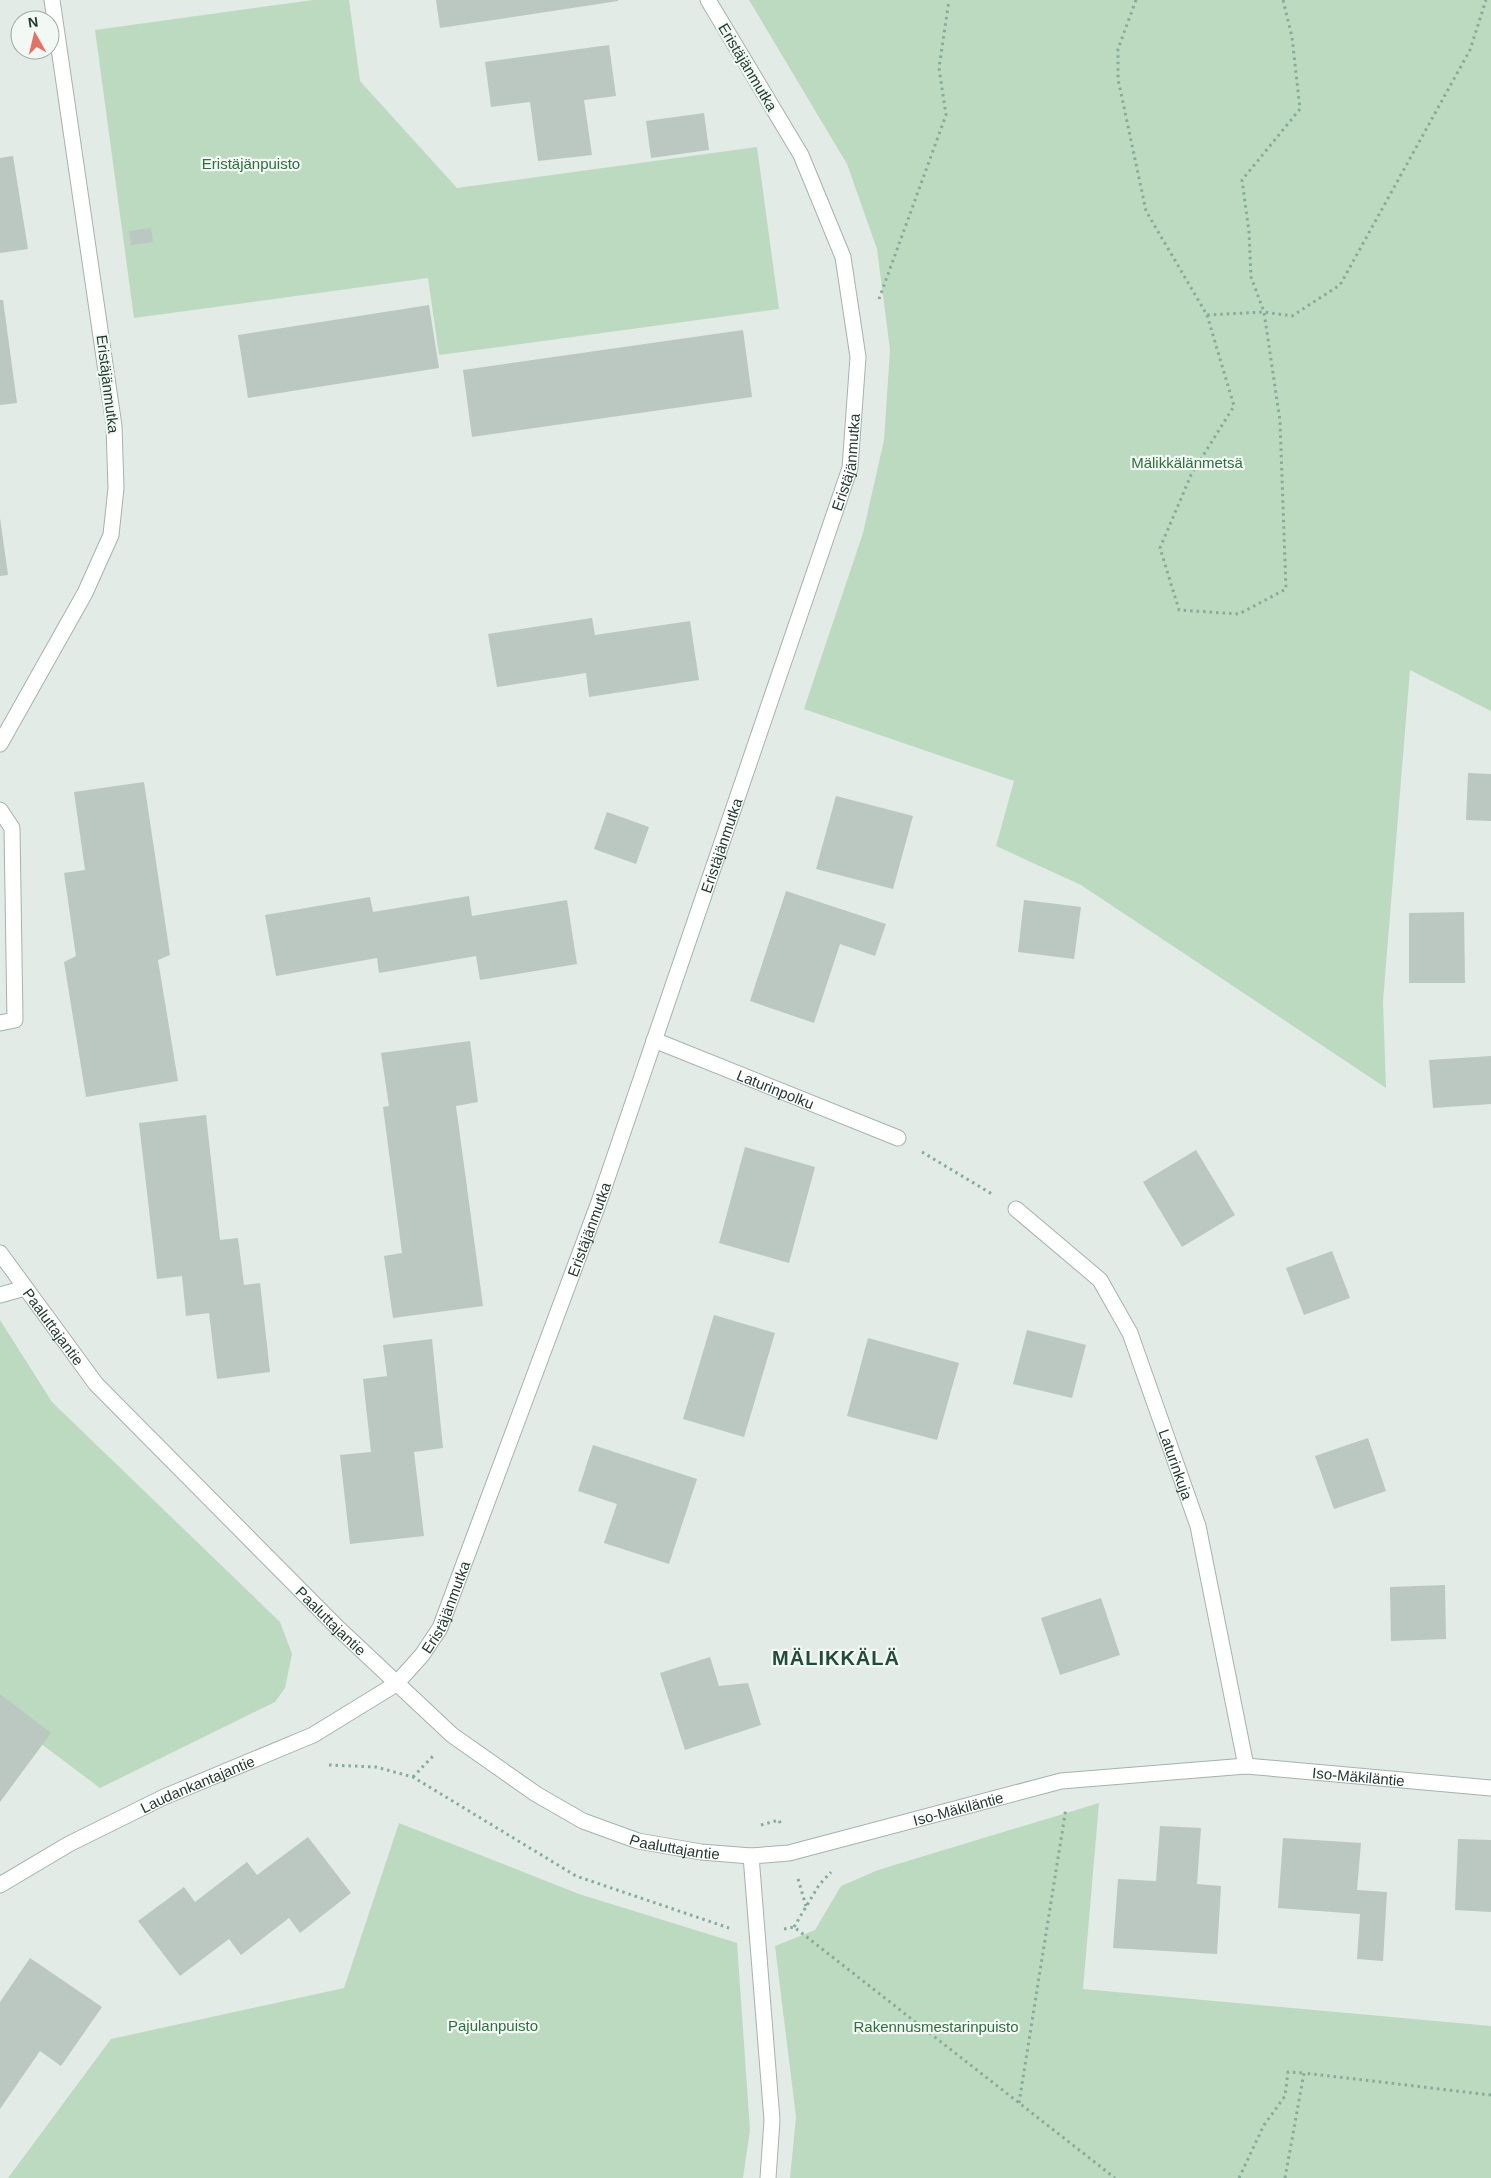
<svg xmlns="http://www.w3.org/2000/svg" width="1491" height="2178" font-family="Arial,sans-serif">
<rect width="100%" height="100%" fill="#e2ebe6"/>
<g fill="#bcdac0">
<path d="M313 0H349L360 81 457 188 757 147 779 309 439 355 428 278 134 318 95 30Z"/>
<path d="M749 0H1491V711L1410 670 1383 1001 1386 1088 1081 885 996 846 1014 781 804 709 863 533 884 440 890 350 877 249 847 164Z"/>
<path d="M0 1320 52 1402 280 1622 292 1654 285 1688 275 1702 100 1788 0 1713Z"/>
<path d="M1099 1803 1083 1989 1491 2026V2178H790L796 2117 775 1946 815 1930 841 1886 878 1870Z"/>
<path d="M399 1823 579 1894 737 1943 750 2130 743 2178H8L111 2039 344 1988Z"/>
</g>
<g fill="#bac8c1">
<path d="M436 0H618V1L440 28Z"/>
<path d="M609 45 616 96 584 100 592 155 538 161 530 102 491 107 485 62Z"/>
<path d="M704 113 709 150 651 158 646 121Z"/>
<path d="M13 156 28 249 0 253V158Z"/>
<path d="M151 228 153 242 131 245 129 231Z"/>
<path d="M0 300H3L17 403 0 405Z"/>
<path d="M429 305 439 368 248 398 238 335Z"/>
<path d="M743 330 752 397 472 437 463 370Z"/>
<path d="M0 518 8 575 0 576Z"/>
<path d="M592 618 595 635 690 621 699 680 589 697 586 673 497 687 488 634Z"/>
<path d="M1468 773 1491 774V821L1466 820Z"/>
<path d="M144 782 170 955 158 960 178 1081 86 1097 64 962 76 956 64 873 85 870 74 792Z"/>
<path d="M836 796 913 816 893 889 816 869Z"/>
<path d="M607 812 649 827 636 864 594 849Z"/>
<path d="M786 891 886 924 875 956 840 944 814 1023 750 1001Z"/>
<path d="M469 896 472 916 567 900 577 964 480 980 476 956 379 973 377 958 276 976 265 915 370 897 373 912Z"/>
<path d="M1024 900 1081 907 1074 959 1018 952Z"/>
<path d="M1464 912 1465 983H1409V913Z"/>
<path d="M470 1041 478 1102 456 1106 483 1306 393 1318 384 1256 402 1253 383 1107 389 1106 381 1053Z"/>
<path d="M1491 1056V1104L1433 1108 1429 1060Z"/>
<path d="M206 1115 220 1240 238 1238 244 1285 260 1283 270 1372 217 1379 209 1313 186 1316 182 1276 157 1279 139 1123Z"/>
<path d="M745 1147 815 1167 789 1263 719 1243Z"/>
<path d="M1196 1150 1235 1215 1182 1247 1143 1182Z"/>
<path d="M1332 1251 1350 1298 1304 1315 1286 1268Z"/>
<path d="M714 1315 775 1333 744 1437 683 1419Z"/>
<path d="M1027 1330 1086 1345 1072 1398 1013 1384Z"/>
<path d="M868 1338 959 1363 937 1440 847 1416Z"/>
<path d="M432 1339 443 1448 414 1452 424 1536 350 1544 340 1455 371 1452 363 1379 387 1376 383 1345Z"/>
<path d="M1368 1438 1386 1491 1334 1509 1315 1456Z"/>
<path d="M593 1445 697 1479 669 1564 604 1543 617 1504 578 1491Z"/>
<path d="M1445 1585 1446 1639 1391 1641 1390 1587Z"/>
<path d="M1101 1598 1120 1655 1060 1675 1041 1618Z"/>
<path d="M710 1657 719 1686 748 1683 761 1725 685 1750 660 1673Z"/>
<path d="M0 1694 51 1733 0 1802Z"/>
<path d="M1160 1826 1201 1828 1197 1884 1221 1886 1217 1954 1113 1948 1118 1879 1156 1881Z"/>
<path d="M308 1837 351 1893 300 1933 289 1918 241 1955 229 1939 180 1976 138 1921 184 1887 195 1902 247 1862 257 1875Z"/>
<path d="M1283 1838 1361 1843 1357 1890 1387 1892 1383 1961 1357 1959 1360 1914 1278 1908Z"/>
<path d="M1458 1839 1491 1840V1912L1455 1910Z"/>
<path d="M30 1958 102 2007 61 2066 40 2051 0 2109V2002Z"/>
</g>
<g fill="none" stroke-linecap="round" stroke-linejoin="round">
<defs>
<g id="service">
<path d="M0 810 12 828 15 1020 0 1023"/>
<path d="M0 1295 25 1288"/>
</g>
<g id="minor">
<path d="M0 744 85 593 111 535 116 488 114 426 52 0"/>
<path id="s1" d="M654 1040 898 1138"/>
<path id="s2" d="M1016 1209 1100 1280 1130 1333 1198 1526 1246 1766"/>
<path id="s3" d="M0 1253 96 1384 338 1628 452 1735 536 1794 583 1821 638 1841 701 1852 751 1856"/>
<path id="s4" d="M0 1885 69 1844 164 1797 313 1735 396 1684 422 1655 440 1628 599 1202 850 468 858 357 843 257 801 155 708 0"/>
<path id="s5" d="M768 2178 772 2120 751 1856 789 1853 1061 1781 1246 1766 1491 1788"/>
</g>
</defs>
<use href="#service" stroke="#a5b3ac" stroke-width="17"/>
<use href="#minor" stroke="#a5b3ac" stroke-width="17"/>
<g stroke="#85ac9a" stroke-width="3" stroke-dasharray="2.5 4" stroke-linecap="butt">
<path d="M1136 0 1118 49V79L1146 211 1207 315 1264 312 1292 316 1340 285 1470 50 1486 0"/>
<path d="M879 299 946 115 939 68 949 0"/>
<path d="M1207 315 1234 406 1191 475 1160 548 1179 610 1239 614 1286 589 1280 421 1264 312 1251 277 1249 232 1242 180 1300 109 1292 37 1283 0"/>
<path d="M922 1152 992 1194"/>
<path d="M329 1765 376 1767 413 1777 576 1876 729 1928"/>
<path d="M413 1777 433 1756"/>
<path d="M761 1825 779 1820 781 1825"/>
<path d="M798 1879 806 1906"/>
<path d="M794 1927 819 1885 831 1872"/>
<path d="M784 1929 794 1927 1115 2178"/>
<path d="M1019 2103 1066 1808"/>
<path d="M1239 2178 1264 2125 1285 2096 1288 2072 1304 2073"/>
<path d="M1285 2178 1304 2073 1491 2095"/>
</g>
<use href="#service" stroke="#fff" stroke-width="15"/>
<use href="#minor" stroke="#fff" stroke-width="15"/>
</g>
<g text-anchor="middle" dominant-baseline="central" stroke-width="4.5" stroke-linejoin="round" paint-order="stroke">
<g font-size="15" fill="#233b31" stroke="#f2f8f4">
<text transform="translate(748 67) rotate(59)">Eristäjänmutka</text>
<text transform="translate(108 384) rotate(83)">Eristäjänmutka</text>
<text stroke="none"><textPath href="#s4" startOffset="1752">Eristäjänmutka</textPath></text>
<text stroke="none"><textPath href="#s4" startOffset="1348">Eristäjänmutka</textPath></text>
<text stroke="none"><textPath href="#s1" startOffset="131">Laturinpolku</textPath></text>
<text stroke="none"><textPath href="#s4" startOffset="942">Eristäjänmutka</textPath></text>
<text stroke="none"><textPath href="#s3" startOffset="91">Paaluttajantie</textPath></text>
<text stroke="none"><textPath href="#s2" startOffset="310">Laturinkuja</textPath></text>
<text stroke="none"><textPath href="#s4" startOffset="538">Eristäjänmutka</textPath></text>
<text stroke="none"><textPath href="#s3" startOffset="496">Paaluttajantie</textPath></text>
<text stroke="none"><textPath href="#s5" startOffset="941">Iso-Mäkiläntie</textPath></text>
<text stroke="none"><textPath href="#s4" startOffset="222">Laudankantajantie</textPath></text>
<text stroke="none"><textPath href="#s5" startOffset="536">Iso-Mäkiläntie</textPath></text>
<text stroke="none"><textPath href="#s3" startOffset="915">Paaluttajantie</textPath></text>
</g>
<g font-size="15" fill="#316e3f" stroke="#f2f8f4">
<text x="251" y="163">Eristäjänpuisto</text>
<text x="1187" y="462">Mälikkälänmetsä</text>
<text x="493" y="2025">Pajulanpuisto</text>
<text x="936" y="2026">Rakennusmestarinpuisto</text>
</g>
<g font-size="20" font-weight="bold" letter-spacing="1" fill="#214b3a" stroke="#f2f8f4">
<text x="836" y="1658">MÄLIKKÄLÄ</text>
</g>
</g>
<g transform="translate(35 35) rotate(352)"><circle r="24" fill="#f2f8f4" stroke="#9faca6"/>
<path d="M0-4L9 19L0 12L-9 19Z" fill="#e77064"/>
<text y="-8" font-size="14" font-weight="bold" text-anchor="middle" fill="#233b31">N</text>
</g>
</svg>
